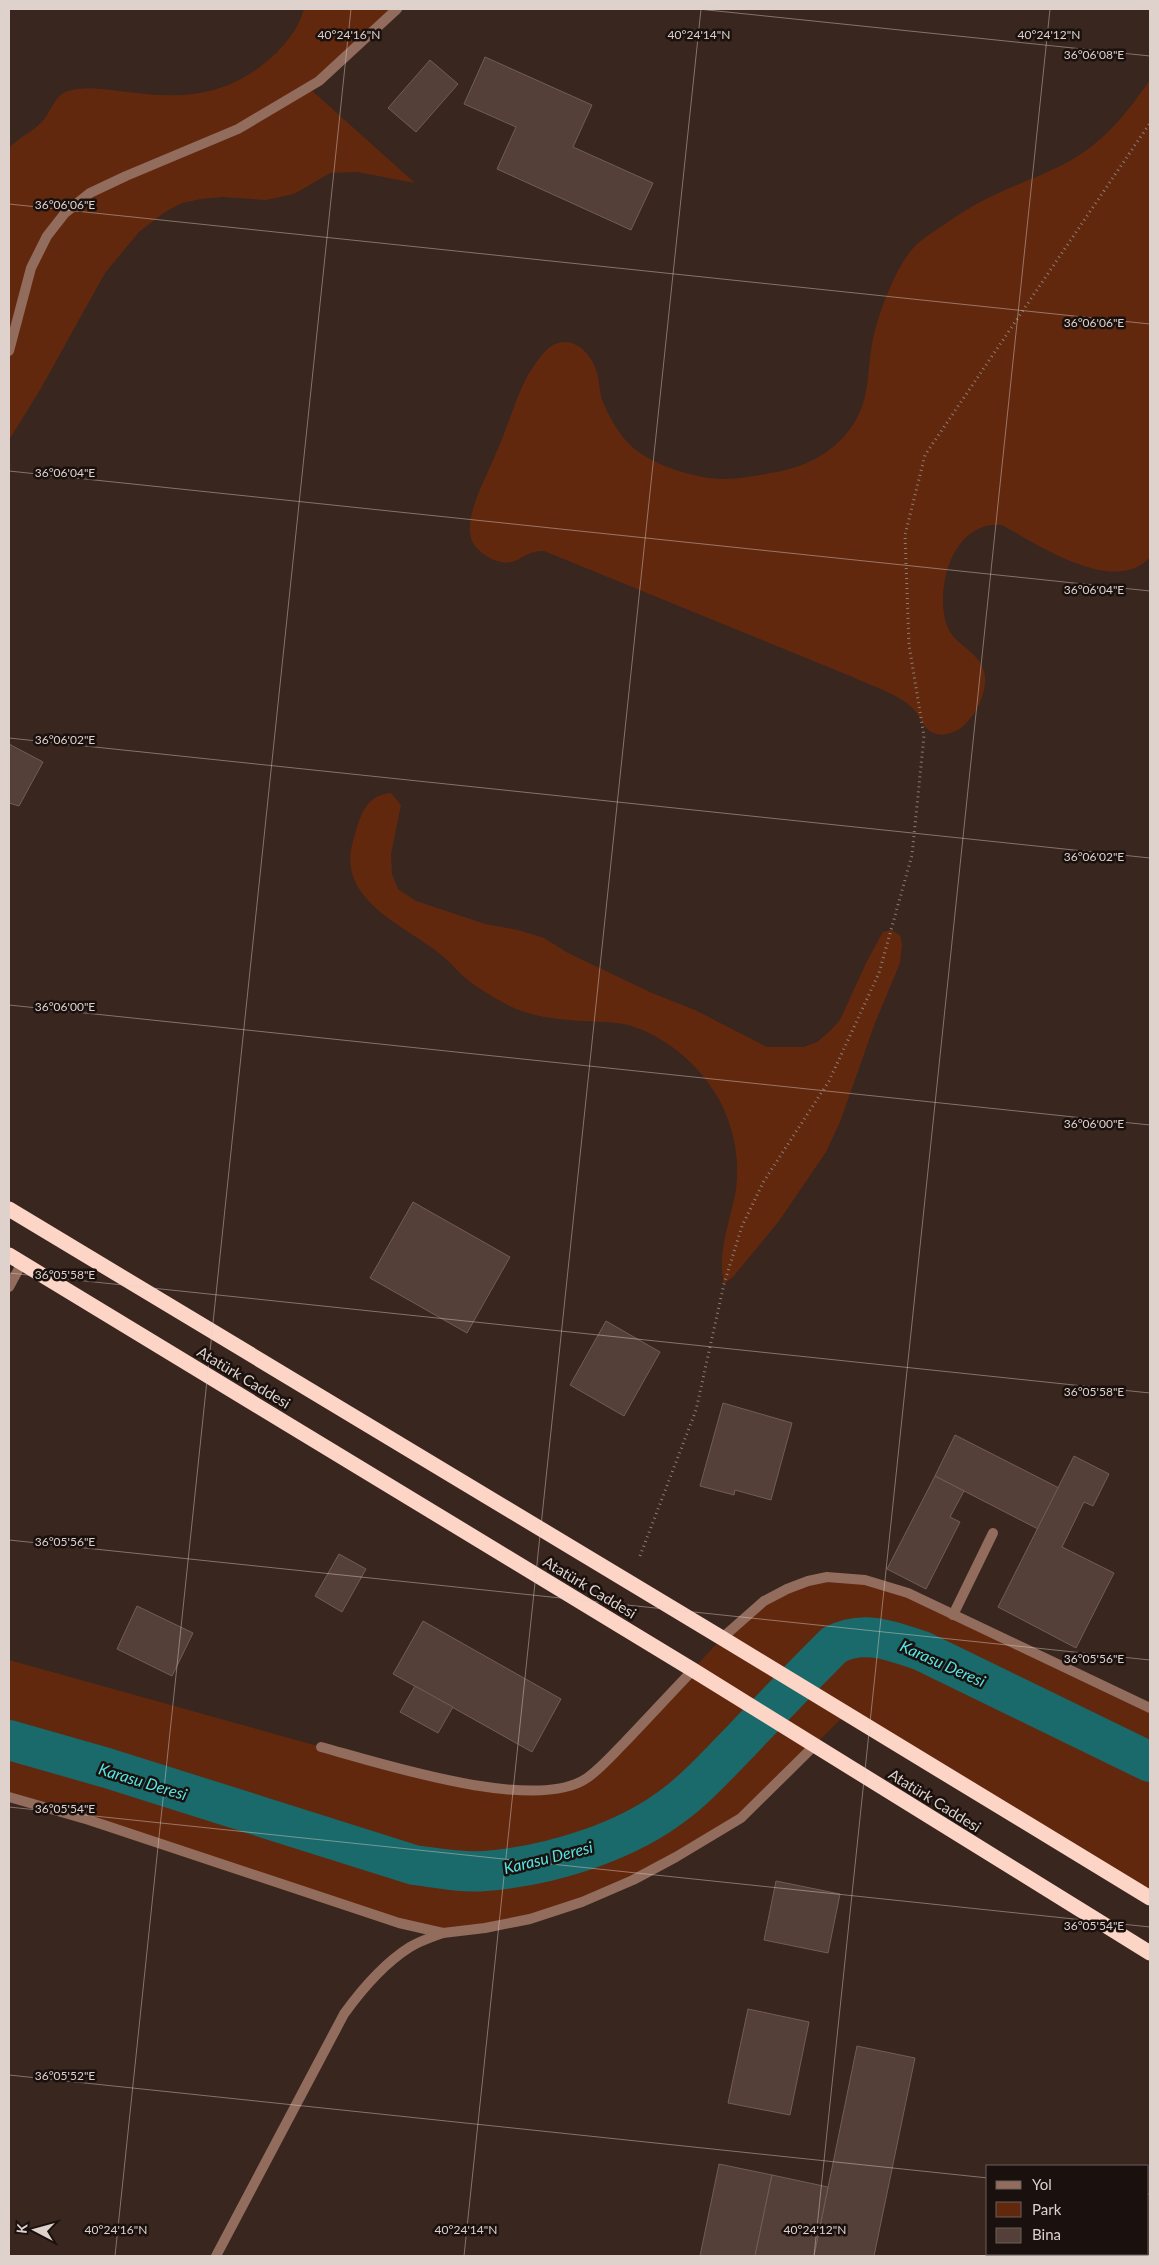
<svg xmlns="http://www.w3.org/2000/svg" width="1159" height="2265" font-family="Lato,sans-serif">
<rect width="100%" height="100%" fill="#38261f"/>
<g fill="#62280e">
<path d="M304 9H397L309 88 415 183 357 172 330 173 294 194 266 200 223 197 201 199 182 203 165 212 139 232 105 273 40 390 9 440V148C18 138 32 132 42 122 51 112 54 96 68 91 87 85 109 90 128 92 181 99 222 97 265 63 282 49 298 31 304 9Z"/>
<path d="M1150 80V557C1115 597 1037 544 1002 525 954 520 935 585 946 623 953 647 983 651 985 677 986 695 976 715 962 727 954 733 943 737 934 733 923 729 922 719 915 711 902 695 874 687 855 678L544 551C526 551 524 559 511 562 498 565 482 555 475 546 469 538 469 526 471 517 476 493 490 469 499 446 509 423 516 397 528 375 534 366 541 354 550 347 571 332 592 353 597 373 600 383 599 393 603 402 609 417 617 430 627 442 647 464 695 479 724 479 742 479 759 475 777 472 820 464 858 437 866 391 869 375 869 359 872 344 877 316 895 268 914 247 922 239 933 232 942 226 958 215 975 204 992 196 1019 183 1048 174 1073 159 1108 138 1127 112 1150 80Z"/>
<path d="M391 793 401 805 391 854 392 874 398 889 416 901 485 924 518 930 544 938 568 953 652 993 695 1010 767 1047H804L817 1042 830 1031 840 1020 867 961 883 932 891 930 900 935 902 944 900 963 875 1023 840 1122 826 1152 779 1221 733 1277 724 1284C717 1253 729 1225 735 1195 742 1157 732 1115 709 1084 690 1056 651 1027 617 1023 583 1020 549 1022 516 1009 497 1000 478 989 462 975 456 970 452 964 446 959 411 927 335 903 353 841 360 818 364 795 391 793Z"/>
<path d="M827 1577 908 1593 1150 1708V1898L847 1713 741 1818 676 1857 530 1919 443 1933 9 1797V1660L393 1767 540 1791 586 1779 654 1711 722 1638 764 1601Z"/>
</g>
<g fill="none" stroke-linecap="round" stroke-linejoin="round">
<path stroke="#1a6a6b" stroke-width="40" d="M9 1740 107 1768 414 1865C437 1868 461 1873 485 1871 550 1866 628 1842 679 1801 701 1784 720 1762 739 1743 770 1710 802 1677 834 1645 864 1629 892 1641 922 1651L1150 1762"/>
</g>
<g fill="#554039" stroke="#725d54">
<path d="M485 57 592 105 573 147 653 183 631 230 497 169 516 127 464 104Z"/>
<path d="M430 60 458 84 416 132 388 108Z"/>
<path d="M9 744 43 762 19 806 9 803Z"/>
<path d="M413 1202 510 1257 467 1333 370 1278Z"/>
<path d="M606 1321 660 1352 624 1416 570 1385Z"/>
<path d="M723 1403 792 1423 771 1500 735 1490 734 1495 700 1486Z"/>
<path d="M955 1435 1059 1488 1038 1529 935 1476Z"/>
<path d="M1074 1456 1109 1474 1093 1506 1084 1502 1062 1547 1114 1573 1076 1648 998 1607Z"/>
<path d="M935 1476 964 1491 950 1517 960 1522 926 1589 887 1569Z"/>
<path d="M339 1554 366 1569 342 1612 315 1596Z"/>
<path d="M137 1606 193 1633 172 1676 117 1649Z"/>
<path d="M423 1621 561 1699 532 1752 393 1674Z"/>
<path d="M415 1686 453 1707 438 1733 400 1712Z"/>
<path d="M776 1881 840 1894 828 1953 764 1940Z"/>
<path d="M748 2009 809 2022 790 2115 728 2103Z"/>
<path d="M857 2046 915 2058 874 2256H814Z"/>
<path d="M719 2164 772 2175 755 2256H700Z"/>
<path d="M772 2175 828 2187 814 2256H755Z"/>
</g>
<g fill="none" stroke-linecap="round" stroke-linejoin="round">
<path stroke="#8d7d77" stroke-width="3" stroke-dasharray="1 4" stroke-linecap="butt" d="M640 1556 696 1410 724 1284 742 1226 764 1181 829 1081 879 973 912 855 924 736 909 645 905 535 925 455 1150 123"/>
<g stroke="#926c5c" stroke-width="10">
<path d="M953 1615 993 1533"/>
<path d="M321 1747C380 1763 536 1814 587 1778 601 1768 613 1754 625 1742 648 1718 670 1694 693 1670"/>
</g>
<g stroke="#926c5c" stroke-width="10">
<path d="M9 351 31 268 47 236 65 213 90 193 126 176 238 129 319 81 397 9"/>
<path d="M9 1287 22 1263"/>
<path d="M722 1638 764 1601 787 1589 808 1581 827 1577 865 1580 908 1593 1150 1708"/>
<path d="M9 1797 89 1820 399 1923 443 1933 485 1928 530 1919 582 1902 633 1880 676 1857 741 1818 814 1746"/>
<path d="M216 2256 344 2014C362 1989 383 1964 410 1947 420 1941 432 1937 443 1933"/>
</g>
<g stroke="#fdd5c6" stroke-width="15">
<path d="M9 1209 722 1638 1150 1898"/>
<path d="M9 1255 693 1670 1150 1953"/>
</g>
</g>
<path fill="none" stroke="#dfd2cd" stroke-width="1" stroke-opacity="0.45" d="M698 9 1150 56M9 204 1150 324M9 471 1150 591M9 738 1150 858M9 1005 1150 1125M9 1273 1150 1393M9 1540 1150 1660M9 1807 1150 1927M9 2075 988 2178M1148 2194 1150 2195M115 2256 351 9M464 2256 701 9M814 2256 1050 9"/>
<g text-anchor="middle" dominant-baseline="central" stroke-width="5" stroke-linejoin="round" paint-order="stroke">
<g font-size="15" fill="#dfd2cd" stroke="#1a110e">
<text transform="translate(244 1377) rotate(31)">Atatürk Caddesi</text>
<text transform="translate(590 1587) rotate(31)">Atatürk Caddesi</text>
<text transform="translate(935 1800) rotate(32)">Atatürk Caddesi</text>
</g>
<g font-size="16" font-style="italic" fill="#55e6e7" stroke="#1a110e">
<text transform="translate(943 1663) rotate(24)">Karasu Deresi</text>
<text transform="translate(143 1781) rotate(17)">Karasu Deresi</text>
<text transform="translate(548 1857) rotate(-14)">Karasu Deresi</text>
</g>
</g>
<g font-size="12" text-anchor="middle" fill="#dfd2cd" stroke="#1a110e" stroke-width="5" stroke-linejoin="round" paint-order="stroke">
<text x="349" y="39">40°24'16"N</text>
<text x="699" y="39">40°24'14"N</text>
<text x="1049" y="39">40°24'12"N</text>
<text x="1094" y="59">36°06'08"E</text>
<text x="65" y="209">36°06'06"E</text>
<text x="1094" y="327">36°06'06"E</text>
<text x="65" y="477">36°06'04"E</text>
<text x="1094" y="594">36°06'04"E</text>
<text x="65" y="744">36°06'02"E</text>
<text x="1094" y="861">36°06'02"E</text>
<text x="65" y="1011">36°06'00"E</text>
<text x="1094" y="1128">36°06'00"E</text>
<text x="65" y="1279">36°05'58"E</text>
<text x="1094" y="1396">36°05'58"E</text>
<text x="65" y="1546">36°05'56"E</text>
<text x="1094" y="1663">36°05'56"E</text>
<text x="65" y="1813">36°05'54"E</text>
<text x="1094" y="1930">36°05'54"E</text>
<text x="65" y="2080">36°05'52"E</text>
<text x="116" y="2234">40°24'16"N</text>
<text x="466" y="2234">40°24'14"N</text>
<text x="815" y="2234">40°24'12"N</text>
</g>
<rect width="1159" height="2265" fill="none" stroke="#dfd2cd" stroke-width="20"/>
<rect x="986" y="2165" width="162" height="90" fill="#1a110e" stroke="#695e5a"/>
<rect x="996" y="2181" width="25" height="8" fill="#926c5c" stroke="#695e5a"/>
<text x="1032" y="2190" font-size="15" fill="#dfd2cd">Yol</text>
<rect x="996" y="2202" width="25" height="15" fill="#62280e" stroke="#695e5a"/>
<text x="1032" y="2215" font-size="15" fill="#dfd2cd">Park</text>
<rect x="996" y="2228" width="25" height="15" fill="#554039" stroke="#695e5a"/>
<text x="1032" y="2240" font-size="15" fill="#dfd2cd">Bina</text>
<g transform="translate(35 2230) rotate(276)" stroke="#1a110e" stroke-width="4" paint-order="stroke">
<path d="M0-4L9 19L0 12L-9 19Z" fill="#dfd2cd"/>
<text y="-8" font-size="14" font-weight="bold" text-anchor="middle" fill="#dfd2cd">K</text>
</g>
</svg>
